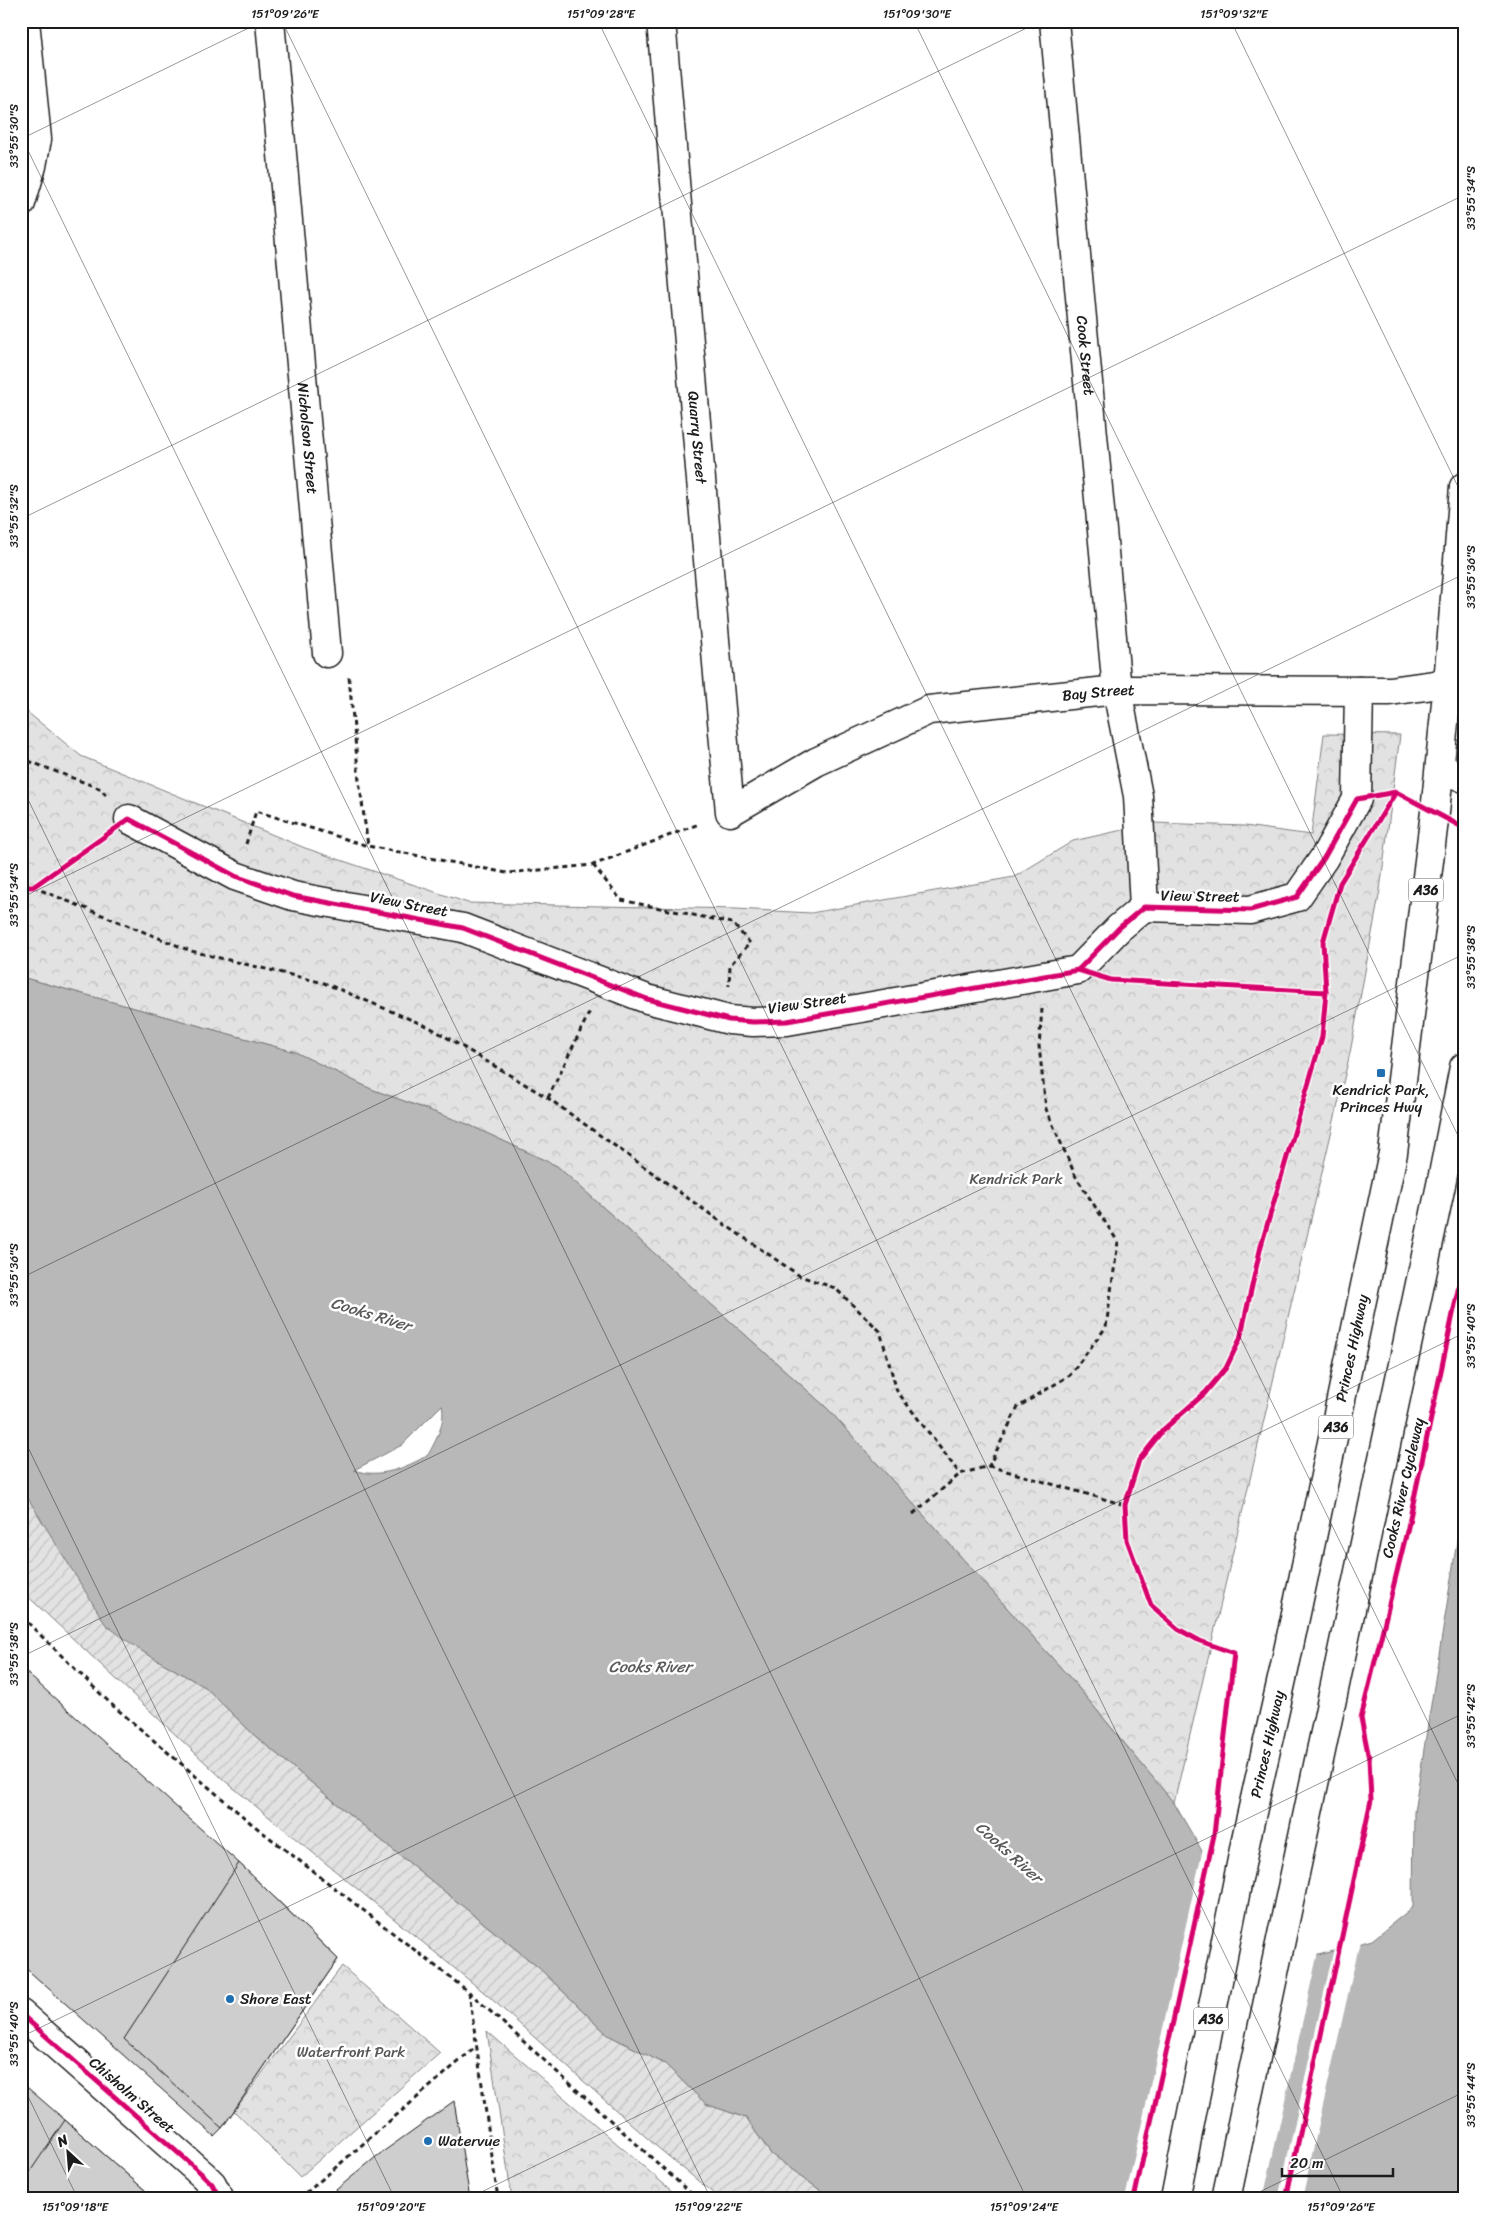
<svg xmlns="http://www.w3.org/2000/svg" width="1485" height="2220" font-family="Sriracha,sans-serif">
<defs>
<pattern id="park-crowns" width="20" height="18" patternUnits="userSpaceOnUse" patternTransform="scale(1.25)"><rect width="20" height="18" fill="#e2e2e2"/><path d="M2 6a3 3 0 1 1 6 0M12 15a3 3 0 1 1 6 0" fill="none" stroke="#c1c1c1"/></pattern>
<pattern id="garden-furrows" width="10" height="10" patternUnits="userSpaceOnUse" patternTransform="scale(1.25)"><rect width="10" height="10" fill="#e2e2e2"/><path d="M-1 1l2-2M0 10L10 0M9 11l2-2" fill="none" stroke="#c1c1c1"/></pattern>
</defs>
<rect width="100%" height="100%" fill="#fff"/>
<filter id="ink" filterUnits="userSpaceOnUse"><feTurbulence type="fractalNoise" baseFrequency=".02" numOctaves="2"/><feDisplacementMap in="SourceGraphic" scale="10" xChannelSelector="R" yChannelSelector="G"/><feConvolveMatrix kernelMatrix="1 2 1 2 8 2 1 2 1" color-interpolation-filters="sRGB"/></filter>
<g filter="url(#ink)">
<g fill="url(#park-crowns)" stroke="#7f7f7f">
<path d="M21 707 81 756 305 848 468 903 736 909 811 913 1014 877 1073 841 1154 823 1245 826 1311 835 1324 734 1400 735 1380 890 1350 1053 1174 1803 1071 1679 828 1409 557 1166 467 1124 371 1089 295 1052 21 977Z"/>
<path d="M342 1966 440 2053 300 2177 234 2111Z"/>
<path d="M487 2031 681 2199H512Z"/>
</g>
<path fill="url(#garden-furrows)" stroke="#7f7f7f" d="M21 1487 140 1650 205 1687 254 1735 354 1818 539 1968 608 2035 665 2064 706 2104 746 2118 771 2154 820 2190 828 2199H720L656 2146 486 1994 225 1781 21 1590Z"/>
<path fill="#b8b8b8" stroke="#7a7a7a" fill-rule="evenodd" d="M21 977 295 1052 371 1089 467 1124 557 1166 828 1409 1071 1679 1174 1803 1247 1928 1315 1956 1372 1940 1413 1907 1414 1812 1464 1497V2199H828L820 2190 771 2154 746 2118 706 2104 665 2064 608 2035 539 1968 354 1818 254 1735 205 1687 140 1650 106 1625 21 1487ZM442 1405C446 1423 436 1440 428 1455 406 1468 379 1479 354 1470L402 1445Z"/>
<g fill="#fff">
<path d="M1203 1848 1249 1926 1315 1953 1318 1952 1263 2199H1125Z"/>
<path d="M1360 1941 1302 2199H1278L1334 1948Z"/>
</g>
<g fill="#cecece" stroke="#1c1c1c">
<path d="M21 1668 239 1863 338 1959 222 2128 214 2136 21 1964Z"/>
<path d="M239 1863 338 1959 222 2128 124 2039Z"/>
<path d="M21 2082 65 2120 155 2199H21Z"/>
<path d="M454 2101 470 2199H325L377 2156Z"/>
<path d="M65 2120 155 2199H21V2185Z"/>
</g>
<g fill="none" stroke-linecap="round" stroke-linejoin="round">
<defs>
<g id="minor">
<path id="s1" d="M270 21 327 653"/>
<path id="s2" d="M661 21 730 812 816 762 929 710 1117 690 1390 691 1448 683"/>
<path id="s3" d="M1054 21 1117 690 1138 796 1144 907"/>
<path d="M21 203 32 166 37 139 25 21"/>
<path d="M1440 768 1464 778"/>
<path d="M129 819 235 876 293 896 463 928 647 999 729 1020 753 1022 787 1021 1078 970 1119 928 1144 907 1250 910 1297 897 1324 858 1357 799 1359 691"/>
<path d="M21 2014 203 2175 212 2184 220 2199"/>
</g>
<g id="highway">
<path id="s4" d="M1175 2199 1246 1839 1284 1670 1393 1153 1435 812 1448 683 1464 487"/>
<path d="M1226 2199 1442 1180 1464 1067"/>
</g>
</defs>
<use href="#minor" stroke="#1c1c1c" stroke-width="31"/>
<use href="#highway" stroke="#1c1c1c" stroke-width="31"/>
<g stroke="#1c1c1c" stroke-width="3" stroke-dasharray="5 4" stroke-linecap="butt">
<path d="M349 677 359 780 368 846"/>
<path d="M21 756 26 760 101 789 106 795"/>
<path d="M246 844 256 811 368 846 507 873 593 865 699 824"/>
<path d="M593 865 621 900 732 923 750 943 730 965 729 986"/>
<path d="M33 887 191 951 324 983 431 1028 548 1098 724 1224 800 1276 835 1288 880 1331 897 1391 960 1474"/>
<path d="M548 1098 590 1011"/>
<path d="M989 1466 1125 1505"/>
<path d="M913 1514 960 1474 989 1466 1018 1407 1070 1375 1106 1327 1118 1242 1076 1177 1046 1109 1039 1046 1042 1009"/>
<path d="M21 1616 111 1704 252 1824 469 1992 697 2199"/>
<path d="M469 1992 498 2199"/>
<path d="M299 2199 477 2046"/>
</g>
<use href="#minor" stroke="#fff" stroke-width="28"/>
<use href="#highway" stroke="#fff" stroke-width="28"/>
<defs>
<g id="cycleway">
<path d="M21 887H33L129 819 235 876 293 896 463 928 647 999 729 1020 753 1022 787 1021 1078 970 1119 928 1144 907 1250 910 1297 897 1324 858 1357 799 1396 792 1464 828"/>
<path d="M1078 970 1111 980 1326 992"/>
<path d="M21 2014 203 2175 212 2184 220 2199"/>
<path d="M1134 2199 1214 1835 1234 1653 1200 1641 1178 1629 1151 1605 1127 1540 1125 1505 1139 1460 1163 1430 1205 1393 1226 1368 1240 1339 1261 1246 1322 1037 1326 992 1323 942 1340 883 1396 792"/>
<path d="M1286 2199 1371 1800 1369 1758 1361 1718 1408 1527 1464 1262"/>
</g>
</defs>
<use href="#cycleway" stroke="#fff" stroke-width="8"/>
<use href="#cycleway" stroke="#d6006c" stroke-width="5"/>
</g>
</g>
<path fill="none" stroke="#1c1c1c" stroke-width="1" stroke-opacity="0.45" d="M282 21 1344 2199M598 21 1464 1796M914 21 1464 1148M1231 21 1464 499M21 136 1027 2199M21 139 263 21M21 519 1041 21M21 785 711 2199M21 898 1464 195M21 1278 1464 574M21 1433 395 2199M21 1657 1464 954M21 2037 1464 1333M21 2082 78 2199M467 2199 1464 1713M1245 2199 1464 2092"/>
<g fill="#1f6fb2" stroke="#fff" stroke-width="2">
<rect x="1376" y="1068" width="10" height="10" rx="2.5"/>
<circle cx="230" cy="1999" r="5"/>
<circle cx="428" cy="2141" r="5"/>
</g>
<g text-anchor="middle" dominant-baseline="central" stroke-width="5" stroke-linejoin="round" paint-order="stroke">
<g fill="#fff" stroke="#606060" stroke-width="1">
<rect x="1408.5" y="878.5" width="35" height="23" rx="4"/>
<rect x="1318.5" y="1415.5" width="35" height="23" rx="4"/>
<rect x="1193.5" y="2007.5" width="35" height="23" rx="4"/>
</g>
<g font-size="14" font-weight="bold" fill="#1c1c1c">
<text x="1426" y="890">A36</text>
<text x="1336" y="1427">A36</text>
<text x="1211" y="2019">A36</text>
</g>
<g font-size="15" fill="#1c1c1c" stroke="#fff">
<text stroke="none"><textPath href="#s3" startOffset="336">Cook Street</textPath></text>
<text stroke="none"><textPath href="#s2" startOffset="418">Quarry Street</textPath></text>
<text stroke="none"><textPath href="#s1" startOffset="419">Nicholson Street</textPath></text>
<text stroke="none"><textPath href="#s2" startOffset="1188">Bay Street</textPath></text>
<text transform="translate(1200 896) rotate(1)">View Street</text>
<text transform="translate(409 904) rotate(11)">View Street</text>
<text transform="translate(807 1003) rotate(-8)">View Street</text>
<text stroke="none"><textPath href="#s4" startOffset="869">Princes Highway</textPath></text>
<text transform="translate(1403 1488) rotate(-77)">Cooks River Cycleway</text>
<text stroke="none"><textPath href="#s4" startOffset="464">Princes Highway</textPath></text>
<text transform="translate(132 2095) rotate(41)">Chisholm Street</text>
</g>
<g font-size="15" fill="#1c1c1c" stroke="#fff" text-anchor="start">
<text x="1381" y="1090" text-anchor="middle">Kendrick Park,<tspan x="1381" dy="17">Princes Hwy</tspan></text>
<text x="240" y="1999">Shore East</text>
<text x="438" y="2141">Watervue</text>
</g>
<g font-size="15" fill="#575757" stroke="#fff">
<text x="1016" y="1179">Kendrick Park</text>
<text x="351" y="2052">Waterfront Park</text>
</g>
<g font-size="16" font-style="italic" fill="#5a5a5a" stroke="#fff">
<text transform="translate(371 1314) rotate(17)">Cooks River</text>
<text x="650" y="1666">Cooks River</text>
<text transform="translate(1009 1852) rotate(42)">Cooks River</text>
</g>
</g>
<rect width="1485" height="2220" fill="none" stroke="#fff" stroke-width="55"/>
<g transform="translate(68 2152) rotate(334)" stroke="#ffffff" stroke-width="4" paint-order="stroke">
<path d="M0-4L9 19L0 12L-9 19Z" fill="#1c1c1c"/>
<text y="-8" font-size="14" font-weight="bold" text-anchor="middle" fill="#1c1c1c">N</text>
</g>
<path d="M1282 2168v8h111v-8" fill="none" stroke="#1c1c1c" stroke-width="2.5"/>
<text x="1290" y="2168" font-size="15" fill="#1c1c1c" stroke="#ffffff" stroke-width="4" paint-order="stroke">20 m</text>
<rect x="28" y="28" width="1430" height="2164" fill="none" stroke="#1c1c1c" stroke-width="2"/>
<g font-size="12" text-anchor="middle" fill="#1c1c1c">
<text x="285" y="18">151°09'26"E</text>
<text x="601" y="18">151°09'28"E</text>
<text x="917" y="18">151°09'30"E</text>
<text x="1234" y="18">151°09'32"E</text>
<text transform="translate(14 136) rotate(-90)" y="4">33°55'30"S</text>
<text transform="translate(1471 198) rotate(-90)" y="4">33°55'34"S</text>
<text transform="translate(14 516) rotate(-90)" y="4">33°55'32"S</text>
<text transform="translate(1471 577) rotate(-90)" y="4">33°55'36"S</text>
<text transform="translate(14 895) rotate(-90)" y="4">33°55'34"S</text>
<text transform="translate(1471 957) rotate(-90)" y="4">33°55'38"S</text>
<text transform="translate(14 1275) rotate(-90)" y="4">33°55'36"S</text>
<text transform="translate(1471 1336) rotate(-90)" y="4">33°55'40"S</text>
<text transform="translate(14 1654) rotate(-90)" y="4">33°55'38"S</text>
<text transform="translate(1471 1716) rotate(-90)" y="4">33°55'42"S</text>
<text transform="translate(14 2034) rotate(-90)" y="4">33°55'40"S</text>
<text transform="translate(1471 2095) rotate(-90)" y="4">33°55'44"S</text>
<text x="75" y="2211">151°09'18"E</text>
<text x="391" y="2211">151°09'20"E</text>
<text x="708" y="2211">151°09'22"E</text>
<text x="1024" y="2211">151°09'24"E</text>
<text x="1341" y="2211">151°09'26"E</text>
</g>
</svg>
